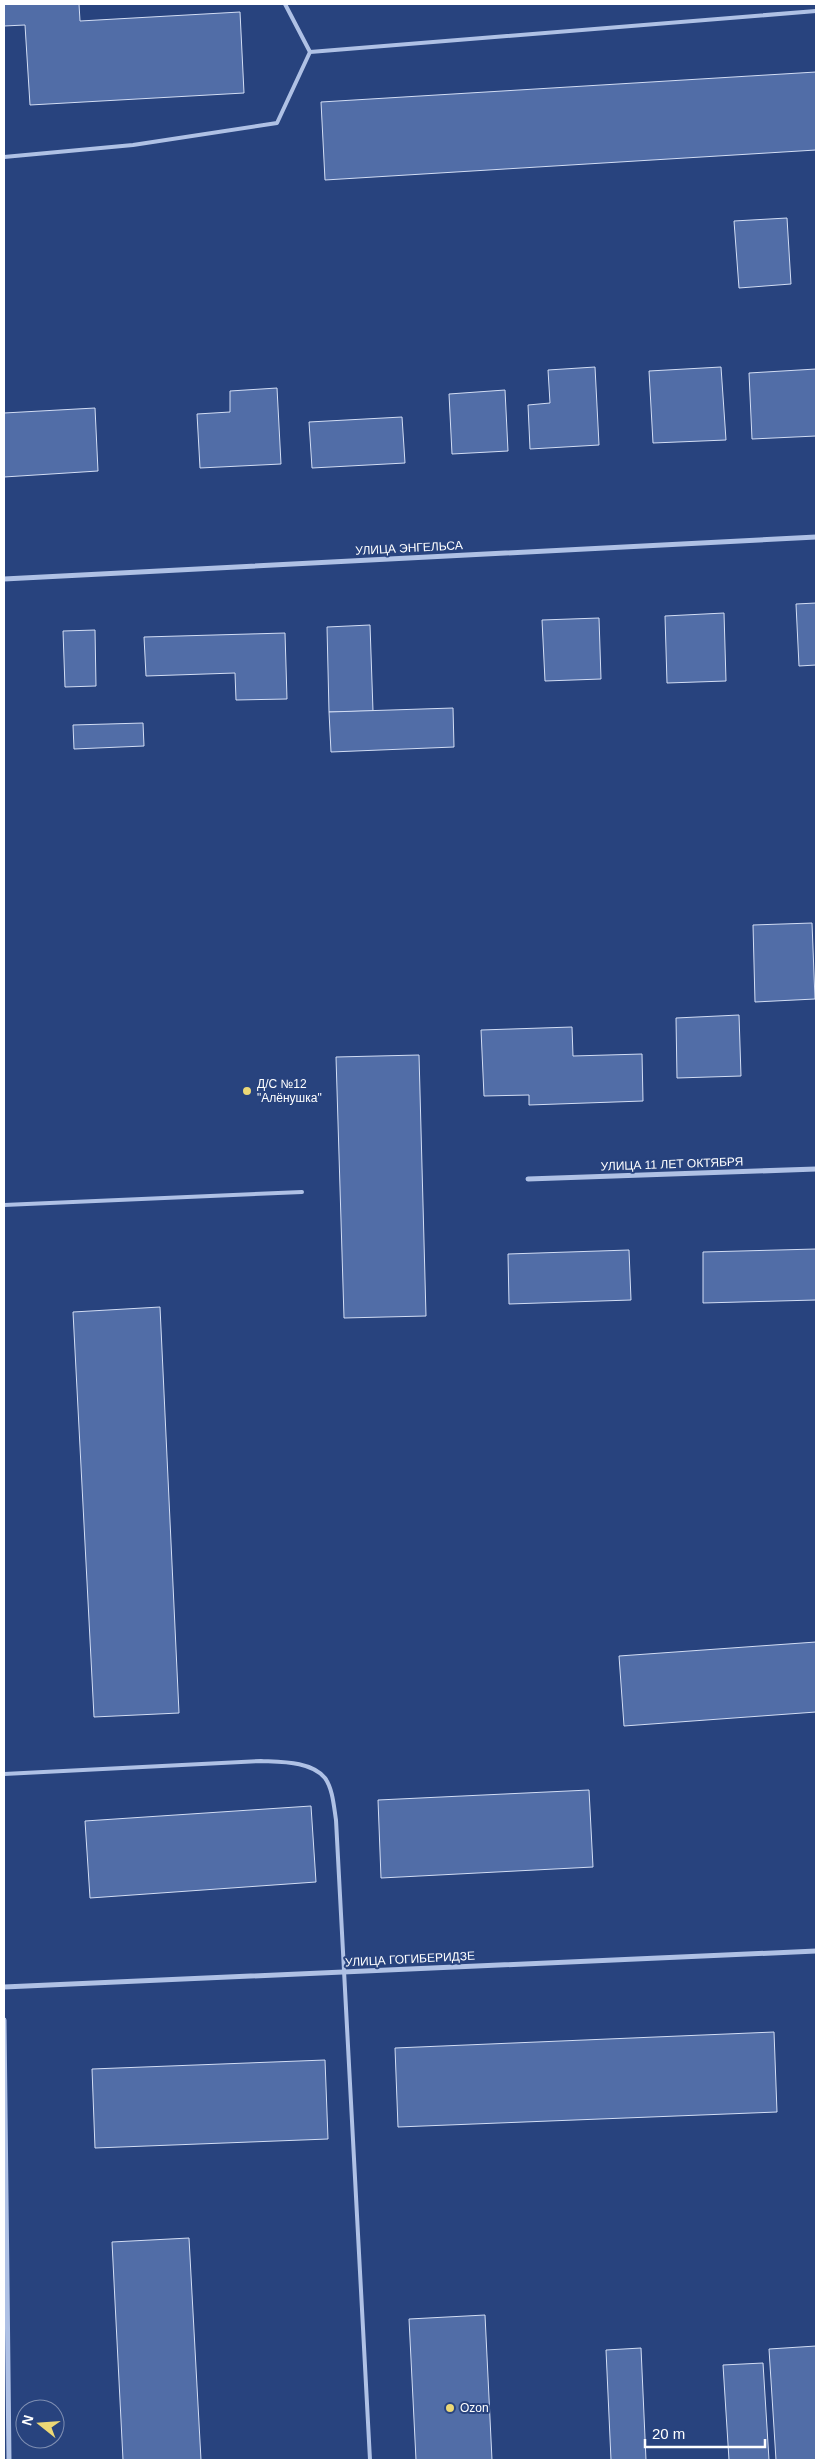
<svg xmlns="http://www.w3.org/2000/svg" width="820" height="2464" font-family="Helvetica,sans-serif">
<rect width="100%" height="100%" fill="#28437e"/>
<g fill="#516da7" stroke="#d2ddf4">
<path d="M4 4H79L80 21 240 12 244 93 30 105 25 25 4 26Z"/>
<path d="M816 72V150L325 180 321 102Z"/>
<path d="M787 218 791 284 739 288 734 221Z"/>
<path d="M595 367 599 445 530 449 528 405 550 403 548 370Z"/>
<path d="M721 367 726 440 653 443 649 371Z"/>
<path d="M816 369V436L752 439 749 373Z"/>
<path d="M277 388 281 464 200 468 197 414 230 412V391Z"/>
<path d="M505 390 508 451 452 454 449 394Z"/>
<path d="M95 408 98 471 4 477V413Z"/>
<path d="M402 417 405 463 312 468 309 422Z"/>
<path d="M816 603V665L799 666 796 604Z"/>
<path d="M724 613 726 681 667 683 665 616Z"/>
<path d="M599 618 601 679 545 681 542 620Z"/>
<path d="M370 625 373 711 329 712 327 627Z"/>
<path d="M95 630 96 686 65 687 63 631Z"/>
<path d="M285 633 287 699 236 700 235 673 146 676 144 637Z"/>
<path d="M453 708 454 747 331 752 329 712Z"/>
<path d="M143 723 144 746 74 749 73 725Z"/>
<path d="M812 923 815 999 755 1002 753 925Z"/>
<path d="M739 1015 741 1076 677 1078 676 1018Z"/>
<path d="M572 1027 573 1056 642 1054 643 1101 529 1105V1095L484 1096 481 1030Z"/>
<path d="M419 1055 426 1316 344 1318 336 1057Z"/>
<path d="M816 1249V1300L703 1303V1252Z"/>
<path d="M629 1250 631 1300 509 1304 508 1254Z"/>
<path d="M160 1307 179 1713 94 1717 73 1312Z"/>
<path d="M816 1642V1712L624 1726 619 1656Z"/>
<path d="M589 1790 593 1867 381 1878 378 1800Z"/>
<path d="M311 1806 316 1882 90 1898 85 1821Z"/>
<path d="M774 2032 777 2112 398 2127 395 2048Z"/>
<path d="M325 2060 328 2139 95 2148 92 2069Z"/>
<path d="M189 2238 201 2460H123L112 2242Z"/>
<path d="M485 2315 492 2460H416L409 2319Z"/>
<path d="M816 2346V2460H776L769 2349Z"/>
<path d="M641 2348 646 2460H611L606 2350Z"/>
<path d="M763 2363 769 2460H729L723 2365Z"/>
</g>
<g fill="none" stroke-linecap="round" stroke-linejoin="round">
<g stroke="#afc1e5" stroke-width="4">
<path d="M285 4 310 52"/>
<path d="M4 157 133 145 277 123 310 52 816 11"/>
<path d="M4 1205 302 1192"/>
<path d="M4 1774 261 1761C281 1762 311 1761 325 1778 333 1789 334 1808 336 1820L370 2460"/>
</g>
<g stroke="#afc1e5" stroke-width="5">
<path d="M4 579 816 537"/>
<path d="M528 1179 816 1169"/>
<path d="M4 1987 816 1951"/>
<path d="M4 2020 9 2460"/>
</g>
</g>
<g fill="#ecd876" stroke="#28437e" stroke-width="2">
<circle cx="247" cy="1091" r="5"/>
<circle cx="450" cy="2408" r="5"/>
</g>
<g text-anchor="middle" dominant-baseline="central" stroke-width="4" stroke-linejoin="round" paint-order="stroke">
<g font-size="12" fill="#fff" stroke="#28437e">
<text transform="translate(409 548) rotate(-3)">УЛИЦА ЭНГЕЛЬСА</text>
<text transform="translate(672 1164) rotate(-2)">УЛИЦА 11 ЛЕТ ОКТЯБРЯ</text>
<text transform="translate(410 1959) rotate(-3)">УЛИЦА ГОГИБЕРИДЗЕ</text>
</g>
<g font-size="12" fill="#fff" stroke="#28437e" text-anchor="start">
<text x="257" y="1084">Д/С №12<tspan x="257" dy="14">"Алёнушка"</tspan></text>
<text x="460" y="2408">Ozon</text>
</g>
</g>
<rect width="820" height="2464" fill="none" stroke="#ffffff" stroke-width="10"/>
<g transform="translate(40 2424) rotate(287)"><circle r="24" fill="#28437e" stroke="#7e8eb2"/>
<path d="M0-4L9 19L0 12L-9 19Z" fill="#ecd876"/>
<text y="-8" font-size="14" font-weight="bold" text-anchor="middle" fill="#ffffff">N</text>
</g>
<path d="M645 2439v8h120v-8" fill="none" stroke="#ffffff" stroke-width="2.5"/>
<text x="652" y="2439" font-size="15" fill="#ffffff" stroke="#28437e" stroke-width="4" paint-order="stroke">20 m</text>
</svg>
